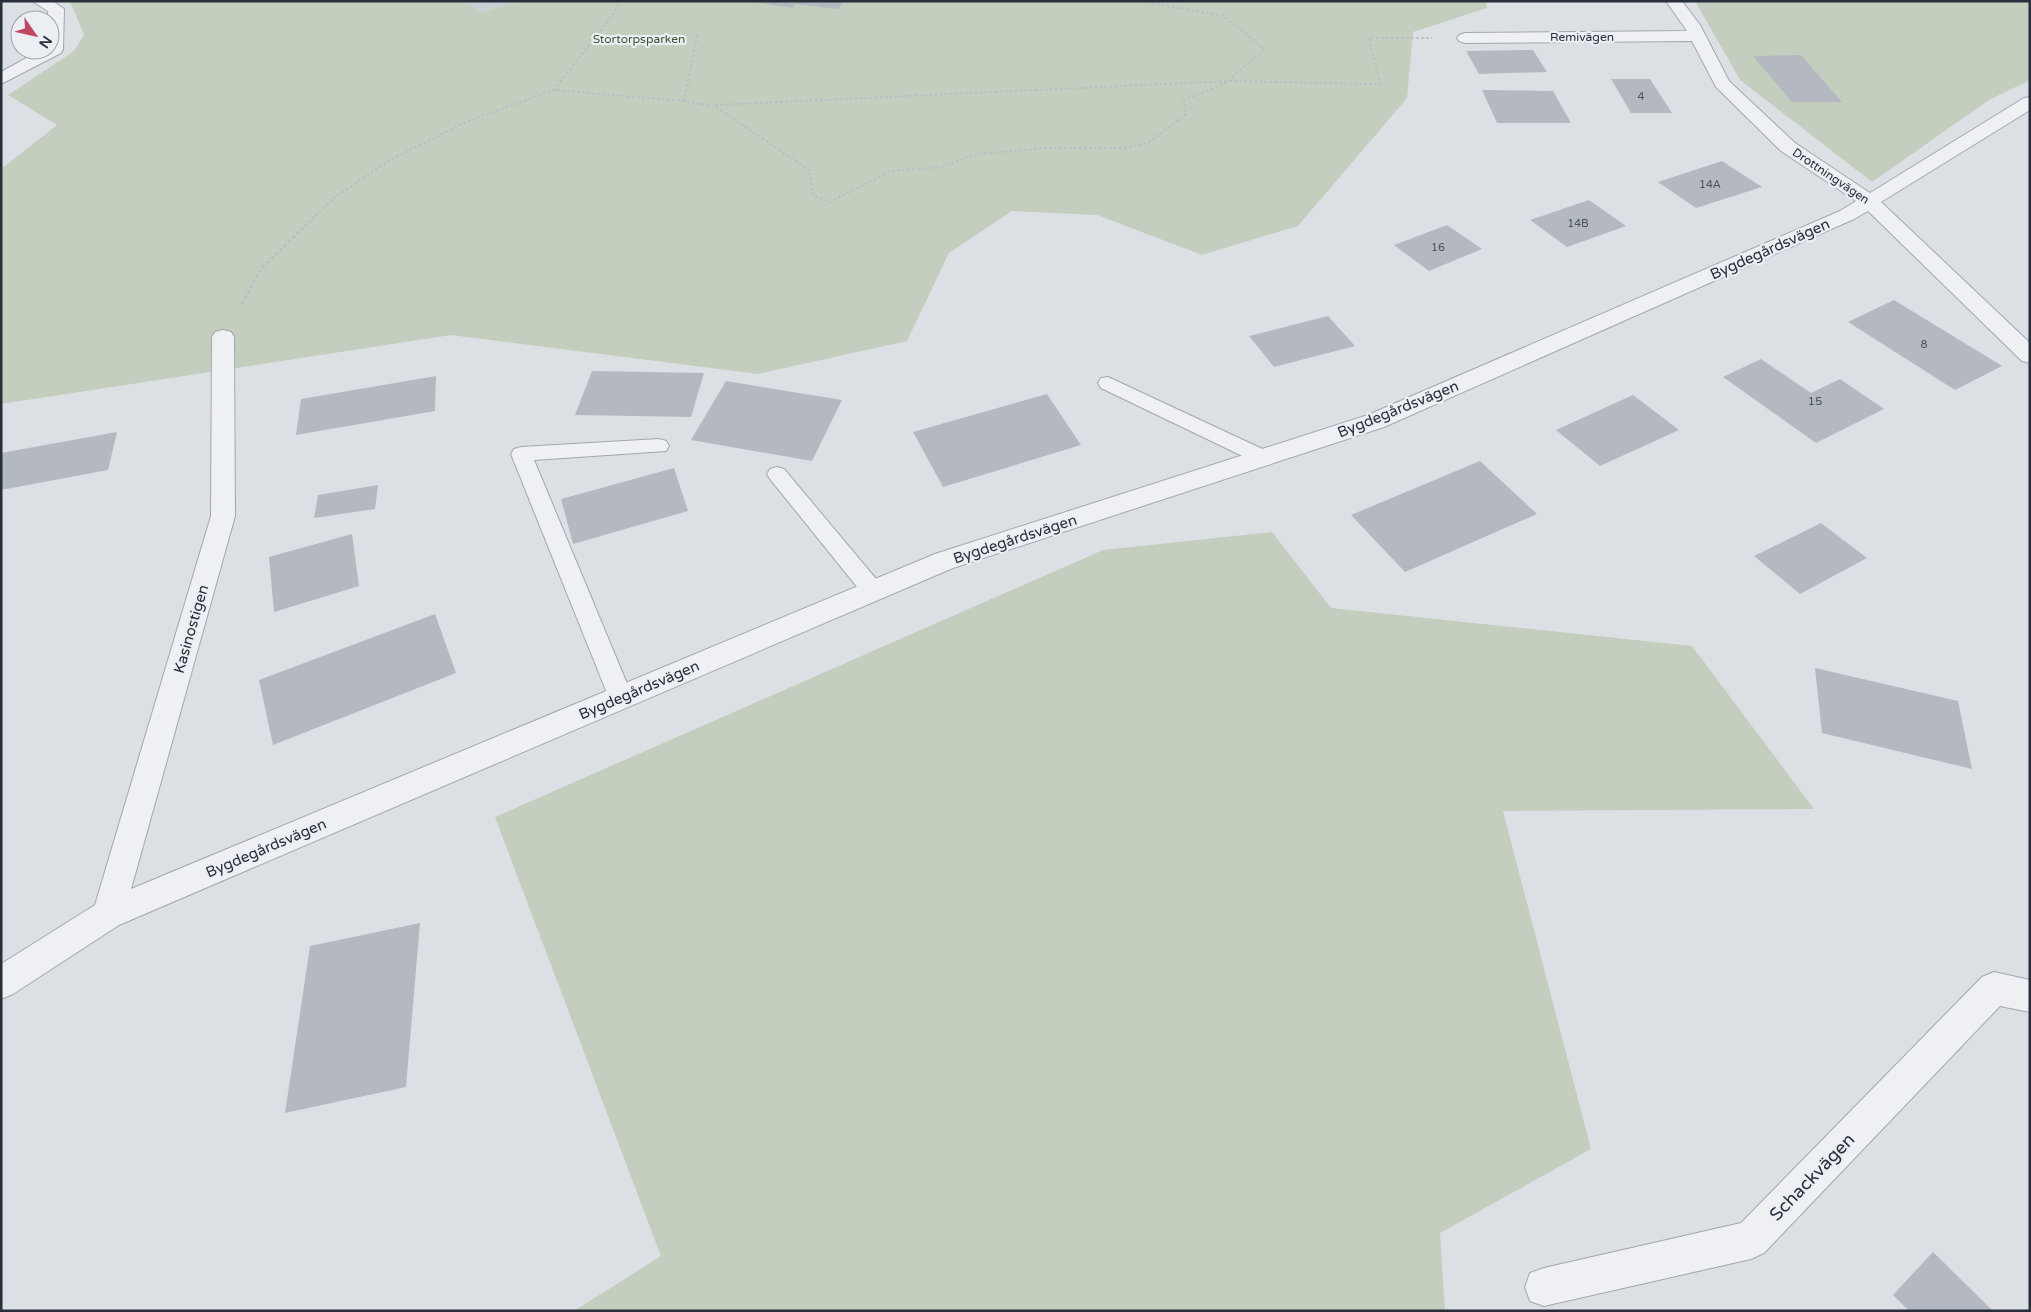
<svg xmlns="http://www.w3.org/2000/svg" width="2031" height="1312" font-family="'Varela Round',sans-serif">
<rect width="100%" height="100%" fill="#dce0e5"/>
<path fill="#cacfd6" d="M468 1H521L478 12Z"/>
<g fill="#c3cebe">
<path d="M70 1H468L479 12 521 1H1486L1487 8 1413 32 1407 98 1298 226 1202 255 1097 215 1012 211 949 253 907 341 758 374 451 335 1 404V169L57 125 8 95 74 51 84 35Z"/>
<path d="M1695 1H2030V80L1989 100 1872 182 1740 80Z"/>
<path d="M1272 532 1331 608 1692 646 1814 809 1503 811 1591 1149 1440 1233 1445 1311H574L661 1256 495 817 1103 550Z"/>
</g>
<g fill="#b4b9c1">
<path d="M747 1H844L838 9 795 4 793 8Z"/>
<path d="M1533 50 1547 72 1479 74 1466 51Z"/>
<path d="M1801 55 1842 102H1792L1753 56Z"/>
<path d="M1611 79H1650L1672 113H1631Z"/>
<path d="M1482 90 1553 91 1571 123H1497Z"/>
<path d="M1722 161 1762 187 1696 208 1658 182Z"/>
<path d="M1589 200 1626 226 1567 247 1530 220Z"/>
<path d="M1447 225 1482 249 1429 271 1394 245Z"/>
<path d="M1894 300 2002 366 1955 390 1848 322Z"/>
<path d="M1328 316 1355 346 1274 367 1249 336Z"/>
<path d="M1761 359 1811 393 1840 379 1884 409 1816 443 1723 377Z"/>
<path d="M592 371 704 373 691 417 575 415Z"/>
<path d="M436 376 435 411 296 435 301 399Z"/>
<path d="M726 381 842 400 812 461 691 440Z"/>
<path d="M1047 394 1081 445 943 487 913 432Z"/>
<path d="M1633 395 1679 430 1600 466 1556 430Z"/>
<path d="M117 432 108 470 1 490V453Z"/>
<path d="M1480 461 1537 514 1405 572 1351 515Z"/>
<path d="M674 468 688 511 573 544 561 499Z"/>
<path d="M378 485 375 509 314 518 318 495Z"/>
<path d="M1821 523 1867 558 1800 594 1754 556Z"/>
<path d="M352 534 359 586 274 612 269 557Z"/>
<path d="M435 614 456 673 273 745 259 680Z"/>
<path d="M1815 668 1958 701 1972 769 1822 733Z"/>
<path d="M420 923 406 1087 285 1113 310 946Z"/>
<path d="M1933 1252 1993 1311H1909L1893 1295Z"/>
</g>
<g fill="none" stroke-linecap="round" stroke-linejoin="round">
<defs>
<g id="lane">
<path d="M1108 377 1271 453 1274 458 1271 463 1264 465 1257 463 1101 388 1098 383 1101 378Z"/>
<path d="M659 439 666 441 669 446 666 451 534 460 633 698 630 705 621 708 612 705 609 698 511 454 514 449 521 447Z"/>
<path d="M777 467 784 469 882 586 885 592 882 598 874 601 866 598 770 479 767 474 770 469Z"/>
</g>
<g id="street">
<path d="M32 1H53L64 9 63 49 61 53 1 84V72L41 50H50L48 11Z"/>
<path d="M1666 1H1682L1700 25 1729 81 1795 143 1870 193 2024 98 2030 97V110L1881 202 2030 343V363L2022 361 1868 211 1854 219 1384 427 953 568 119 925 13 994 1 999V964L95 905 211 516 212 337 215 332 223 330 231 332 234 337 235 516 131 889 935 554 1368 415 1840 211 1856 201 1781 151 1716 87 1692 41 1465 43 1459 41 1457 38 1459 35 1465 33 1687 31Z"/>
<path d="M1994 972 2030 980V1012L2000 1006 1764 1253 1751 1259 1544 1306 1530 1301 1525 1287 1530 1273 1544 1268 1741 1223 1982 977Z"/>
</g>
</defs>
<use href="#lane" stroke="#a2a7ae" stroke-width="2"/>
<use href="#street" stroke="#a2a7ae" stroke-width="2"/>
<g stroke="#babec4" stroke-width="2" stroke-dasharray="2.5 2.5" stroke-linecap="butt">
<path d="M554 90 614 13 620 1"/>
<path d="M684 101 698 32"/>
<path d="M715 105 1228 81 1380 84 1369 38H1432"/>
<path d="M305 226 334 198 390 160 466 122 554 90 684 101 716 107 809 170 813 195 830 202 891 171 942 167 976 154 1048 148H1125L1148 143 1186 114 1184 100 1226 83 1264 49 1224 16 1140 1"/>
</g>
<path stroke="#babec4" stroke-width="2.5" stroke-dasharray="3 3" stroke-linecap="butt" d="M242 304 261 269 306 225"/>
<use href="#lane" fill="#eef0f4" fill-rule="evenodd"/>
<use href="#street" fill="#eef0f4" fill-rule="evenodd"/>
</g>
<g text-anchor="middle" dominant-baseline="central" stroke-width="4.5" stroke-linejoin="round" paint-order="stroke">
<g font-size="11" fill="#4a525c">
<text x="1641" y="96">4</text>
<text x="1710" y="184">14A</text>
<text x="1578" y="223">14B</text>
<text x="1438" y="247">16</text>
<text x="1924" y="344">8</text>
</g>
<g font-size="12" fill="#272f3a" stroke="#ebeff3">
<text x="1582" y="37">Remivägen</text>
<text transform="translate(1831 176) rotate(34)">Drottningvägen</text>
</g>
<g font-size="12" fill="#3d5435" stroke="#ebeff3">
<text x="639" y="39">Stortorpsparken</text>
</g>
<g font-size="12" fill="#4a525c">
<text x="1815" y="401">15</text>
</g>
<g font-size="15" fill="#272f3a" stroke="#ebeff3">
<text transform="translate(1770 249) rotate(-24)">Bygdegårdsvägen</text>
<text transform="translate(1398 409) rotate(-22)">Bygdegårdsvägen</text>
<text transform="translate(1015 539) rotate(-18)">Bygdegårdsvägen</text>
<text transform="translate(191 629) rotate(-74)">Kasinostigen</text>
<text transform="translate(639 690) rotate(-23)">Bygdegårdsvägen</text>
<text transform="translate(266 848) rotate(-23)">Bygdegårdsvägen</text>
</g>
<g font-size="18" fill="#272f3a" stroke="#ebeff3">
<text transform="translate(1812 1177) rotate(-46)">Schackvägen</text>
</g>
</g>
<rect width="2031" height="1312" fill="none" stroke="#272f3a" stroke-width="5"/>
<g transform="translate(35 35) rotate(124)"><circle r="24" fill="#ebeff3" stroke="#9da2a9"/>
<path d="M0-4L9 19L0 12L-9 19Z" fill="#c24861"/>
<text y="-8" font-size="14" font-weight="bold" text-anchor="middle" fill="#272f3a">N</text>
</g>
</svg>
